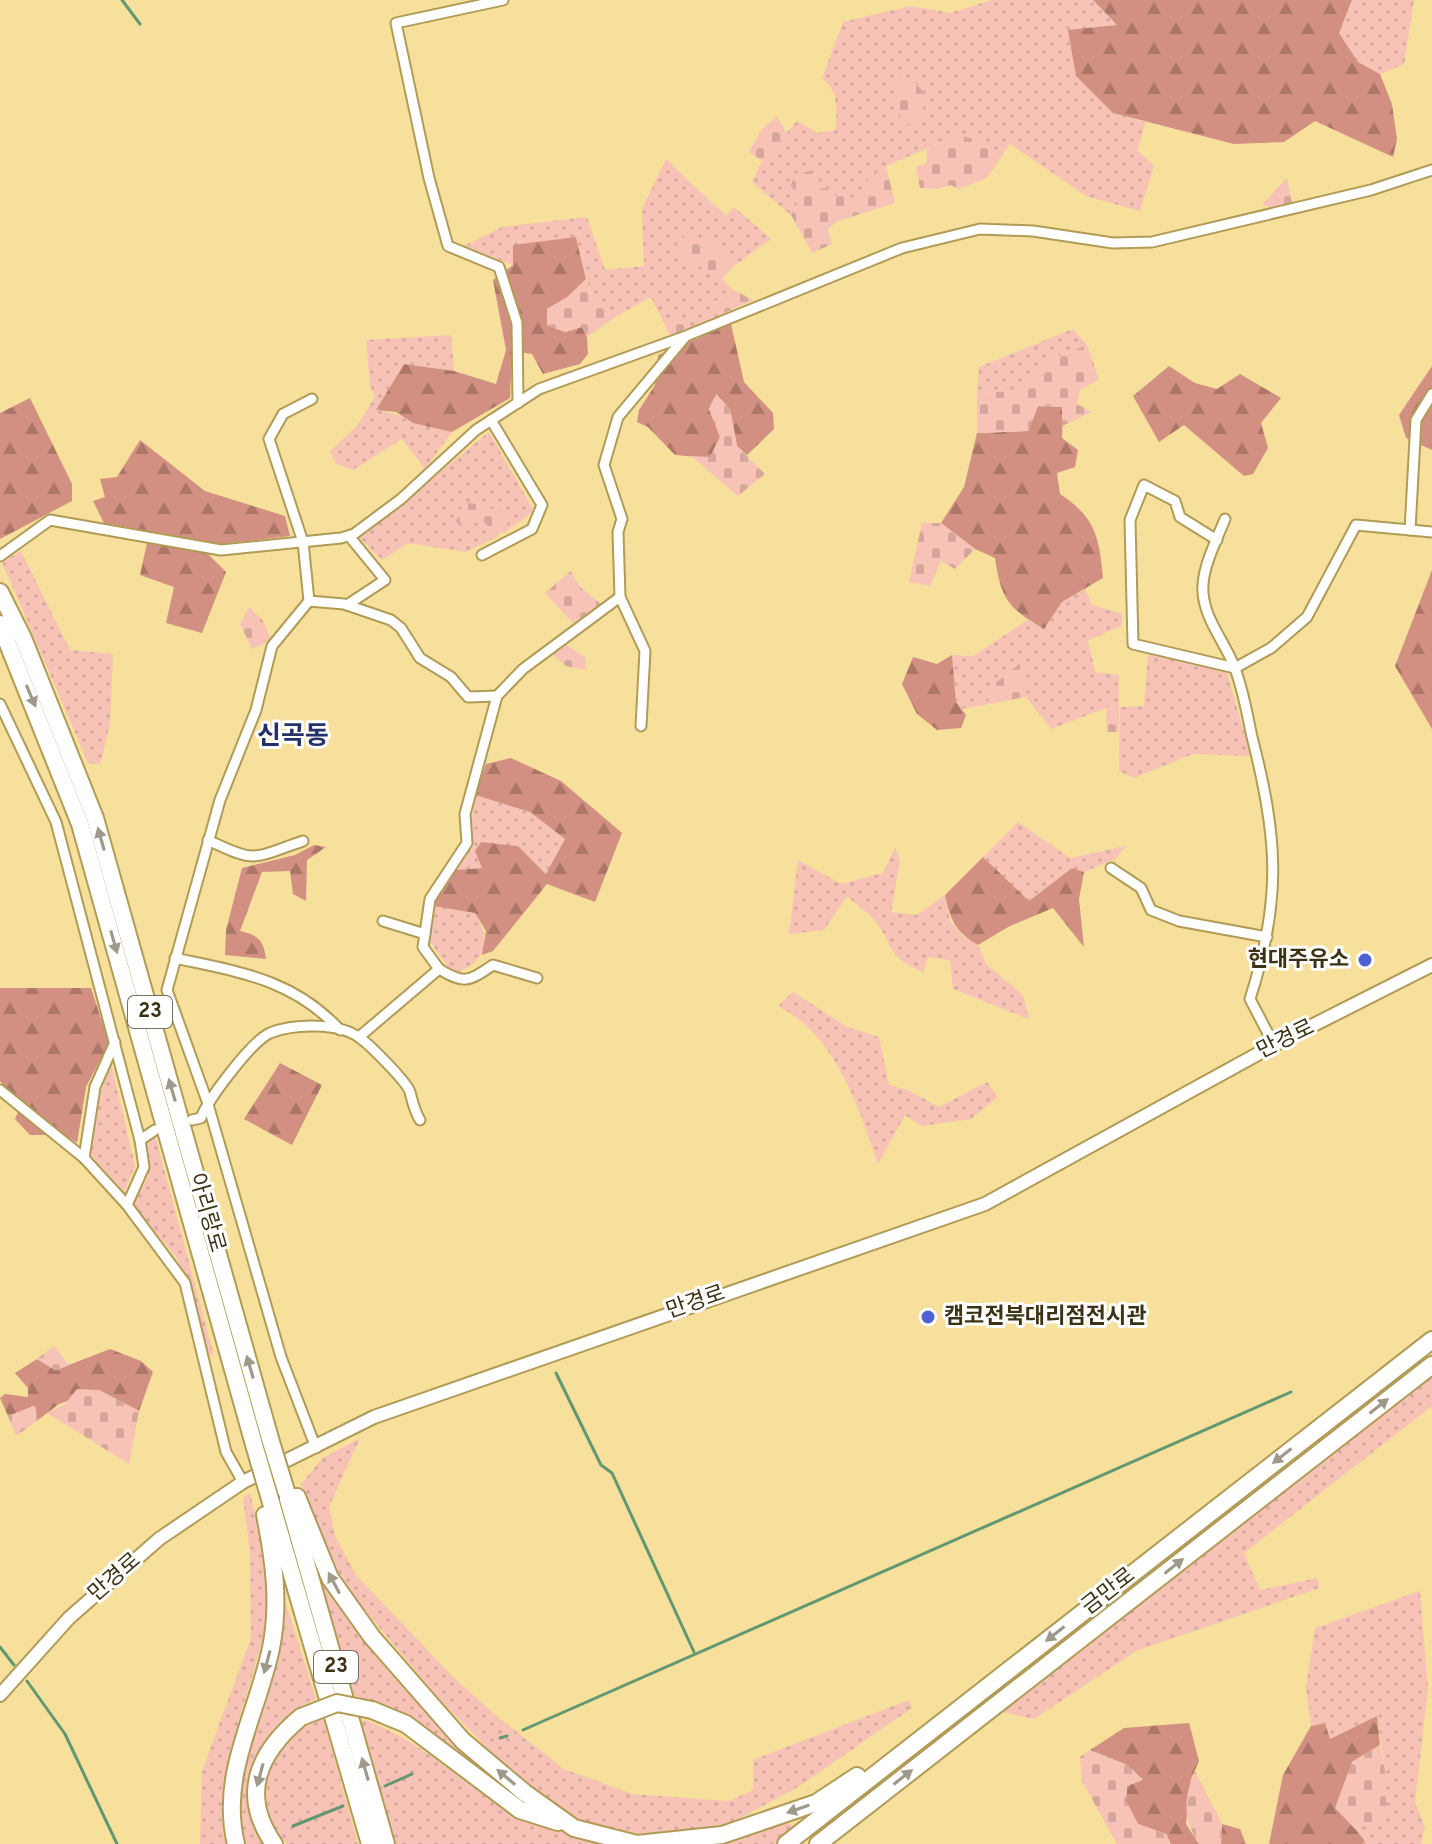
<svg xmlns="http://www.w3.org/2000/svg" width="1432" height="1844" font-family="Overpass,'Noto Sans KR',sans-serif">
<defs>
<pattern id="grass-dots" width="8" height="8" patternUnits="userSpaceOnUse" patternTransform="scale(2)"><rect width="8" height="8" fill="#f8c3b7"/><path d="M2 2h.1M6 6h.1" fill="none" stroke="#d6a89d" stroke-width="1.8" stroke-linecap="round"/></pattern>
<pattern id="forest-firs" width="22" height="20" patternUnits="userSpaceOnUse" patternTransform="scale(2)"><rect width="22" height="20" fill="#d29082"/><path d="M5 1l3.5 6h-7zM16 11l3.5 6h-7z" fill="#ac7669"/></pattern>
<pattern id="cemetery-stones" width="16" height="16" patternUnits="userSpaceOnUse" patternTransform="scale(2)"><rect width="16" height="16" fill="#f8c3b7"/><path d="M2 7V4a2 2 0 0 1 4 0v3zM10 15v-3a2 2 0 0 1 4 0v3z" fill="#d6a89d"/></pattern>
</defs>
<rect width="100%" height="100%" fill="#f6e09b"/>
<g fill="url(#grass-dots)">
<path d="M992 0H1093L1118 25 1113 113 1146 122 1137 150 1154 165 1140 211 1086 196 1010 144 999 160 982 141 959 135 886 166 870 192 852 200 800 198 791 215 752 182 762 161 797 121 818 133 836 130C836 108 840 93 822 78L843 22 911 6 950 13Z"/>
<path d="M1352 0H1414L1404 64 1380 74 1358 62 1339 33Z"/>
<path d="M666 159 726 216 734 207 771 239 735 265 712 244 684 233 673 251 722 279 732 289 713 303 720 315 688 330 680 314 664 323 651 297 617 316 593 303 576 237 513 265 464 246 502 227 587 217 605 270 644 266 642 209Z"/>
<path d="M1073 329 1087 345 1052 359 1017 391 977 393 979 367Z"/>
<path d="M451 335 454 371 404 364 376 410C402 414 425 426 452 432L425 469 402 439 353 470 336 464 330 451 357 426 375 397 370 385 366 340Z"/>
<path d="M489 432 534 511 504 533 485 523 497 537 466 552 408 543 382 560 360 538Z"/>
<path d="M21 551 70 650 113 654 110 725 100 764 88 763 2 562Z"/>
<path d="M1085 589 1092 605 1122 614V626L1088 640 1095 672 1119 675V703L1051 729 1026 697 1023 662 988 689 989 704 961 709 956 702 952 655 973 656 1028 620 1044 629 1062 602Z"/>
<path d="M1153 654 1226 670 1251 756 1193 754 1134 778 1119 771 1120 707 1144 706 1148 655Z"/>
<path d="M475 795 530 812 565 839 547 874 518 846 482 868 455 870 469 847Z"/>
<path d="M1018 822 1070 858 1126 846 1115 859 1084 872 1072 868 1029 901 983 857Z"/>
<path d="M895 847 900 860 891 912 917 915 945 895 950 921 963 936 978 945 986 964 1023 995 1029 1019 953 989 950 960 928 957 923 972C886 957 895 947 876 922 869 913 856 904 847 896L824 930 789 934 798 860 841 884 883 873Z"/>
<path d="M433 906 475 913C492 942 486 963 453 974L429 940Z"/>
<path d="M793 992 847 1027 879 1037 889 1085 908 1090 939 1107 987 1082 998 1097 971 1119 922 1126 905 1115 878 1164C858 1106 836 1035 778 1006Z"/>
<path d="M111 1063 135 1166 124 1192 91 1155 100 1096Z"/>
<path d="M155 1135 214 1356 207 1353 177 1258 133 1205 148 1177 146 1142Z"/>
<path d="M1432 1376V1406L1244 1553 1260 1590 1318 1578 1319 1588 1136 1651 1034 1719 1003 1712Z"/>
<path d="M360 1438 329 1507 335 1536 356 1575 451 1675 499 1718 564 1769 632 1794 729 1801 753 1790V1760L909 1700 912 1708 798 1787 718 1830 639 1834 578 1820 517 1778 439 1699 341 1581 301 1484 323 1458Z"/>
<path d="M250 1493C259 1533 273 1581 266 1621 255 1686 208 1781 226 1844H200L202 1771 251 1638 250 1552 243 1498Z"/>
<path d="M318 1576 380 1662 488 1771 508 1801 398 1710 353 1695Z"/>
<path d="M1420 1591 1428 1689 1415 1802 1425 1827 1421 1844H1362L1365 1841 1354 1828 1386 1817V1775L1377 1717 1329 1739 1325 1723 1311 1726 1306 1687 1315 1628Z"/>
<path d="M285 1601 316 1699C292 1709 253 1741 254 1771 255 1794 266 1821 272 1844H245C221 1783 264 1715 278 1657 282 1639 283 1619 285 1601Z"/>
<path d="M323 1718 358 1844H287C260 1814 260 1773 285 1741 293 1731 312 1724 323 1718Z"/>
<path d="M360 1719C423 1738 468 1792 527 1819 553 1831 583 1836 610 1844H394Z"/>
<path d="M787 1823 797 1827 774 1844H718Z"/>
</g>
<g fill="url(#forest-firs)">
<path d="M1093 0H1352L1339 33 1358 62 1380 74 1392 104 1397 139 1393 157 1315 121 1284 142 1234 144 1113 113 1076 76 1068 30 1117 25Z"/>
<path d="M576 237 586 279 567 298 547 309V325L565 332 582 327 587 337 588 354 580 364 543 374 532 354 512 351 510 398 452 432 413 423 396 412 376 410 404 364 454 371 496 384 506 350 493 280 513 265V245Z"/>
<path d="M731 324 744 382 773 413 774 429 747 455 737 446 730 409 716 394 709 409 720 437 710 458 675 455 648 427 637 422 639 410 655 385 658 355Z"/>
<path d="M1169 366 1195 383 1217 389 1240 374 1281 398 1261 423 1268 448 1253 474 1244 476 1184 425 1159 442 1133 396Z"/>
<path d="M1432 366V450L1406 438 1399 415Z"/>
<path d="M30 398 72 484V501L0 539V413Z"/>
<path d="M1038 406 1063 407 1062 438 1078 450 1075 467 1057 473 1060 494C1096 518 1099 537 1103 578L1062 602 1044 629C1008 608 1001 599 995 558L975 549 941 523 964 487 977 433 1028 431Z"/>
<path d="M140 440 205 491 285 516 290 536 221 544 104 523 93 501 105 497 100 479 117 477Z"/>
<path d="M147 543 205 551 226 572 202 633 166 623 174 587 140 575Z"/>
<path d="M1432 570V729L1395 666Z"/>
<path d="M952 655 956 702 966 715 961 728 937 730 917 714 902 684 913 657 937 664Z"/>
<path d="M511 758 561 781 622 833 595 902 547 884 493 951 482 955 486 931 475 913 433 906 455 870 482 868 475 851 481 842 518 846 546 874 565 839 530 812 475 795 486 764Z"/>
<path d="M314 845 326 847 307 860 306 901 293 894 290 871 262 872 240 931C258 935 264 940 266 959L225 955 226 930 242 868 295 855Z"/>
<path d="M983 857 1029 901 1072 868 1084 872 1079 899 1084 947 1053 908 1008 927 978 945C955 932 950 919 945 895Z"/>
<path d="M0 988H91L109 1043 86 1087 77 1143 65 1135H30L15 1119 21 1105 0 1081Z"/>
<path d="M280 1063 322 1085 292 1145 244 1119Z"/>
<path d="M110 1349 141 1361 153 1372 139 1411 99 1390 59 1404 38 1420 34 1406 8 1416 0 1398 5 1394 28 1397V1388L15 1373 37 1359 56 1370Z"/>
<path d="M1377 1716 1380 1745 1352 1762 1347 1819 1365 1841 1362 1844H1269L1283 1775 1311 1726 1325 1723 1330 1739Z"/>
<path d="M1189 1723 1199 1761 1191 1779 1186 1824 1199 1844H1171L1166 1834 1138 1824 1126 1801 1127 1786 1143 1779 1090 1750 1124 1728Z"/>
<path d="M1222 1824 1240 1829 1246 1844H1221Z"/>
</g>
<g fill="url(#cemetery-stones)">
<path d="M900 77 916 83 924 93 923 113 902 129 897 122 901 114 891 103Z"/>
<path d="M777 116 787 134 762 161 749 152 762 129Z"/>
<path d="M959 135 982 141 999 160 987 178 958 189 951 185 937 189 920 188 916 167 927 163V149Z"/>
<path d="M886 166 895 203 838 221 828 229 832 244 812 253 791 215 800 198 791 186 794 174 810 171 819 177 818 189 830 188 835 196 846 193 853 199 870 192 867 178Z"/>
<path d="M1287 178 1292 203 1271 208 1262 204Z"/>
<path d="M685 233 712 244 735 265 722 279 672 251Z"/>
<path d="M586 279 593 303 617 316 587 337 582 327 565 332 547 325V309L567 297Z"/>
<path d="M732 289 753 300 720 315 713 304Z"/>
<path d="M680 314 688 330 669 335 664 323Z"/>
<path d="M1087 345 1099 380 1080 390 1077 404 1092 412 1062 426V407L1038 406 1028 431 977 433V393L1017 391 1052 359Z"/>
<path d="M716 394 730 409 737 446 765 474 738 496 691 456 710 457 720 437 709 409Z"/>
<path d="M468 503 479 504 485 512 493 508 504 510 510 520 497 537 485 523H456L460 509Z"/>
<path d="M922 523H941L975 549 955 569 941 561 930 586 909 582Z"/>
<path d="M571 571 580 587 601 604 573 623 545 593Z"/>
<path d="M249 607 263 621 271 640 252 649 240 624Z"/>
<path d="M565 644 585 657 586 670 566 666 552 654Z"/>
<path d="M1023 661 1026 697 989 704 988 689Z"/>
<path d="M1119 703V732H1107L1106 708Z"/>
<path d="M54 1346 69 1365 56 1371 37 1359Z"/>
<path d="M77 1389 99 1390 139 1411 129 1464 47 1413 65 1404Z"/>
<path d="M35 1406 38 1420 16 1436 8 1416Z"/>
<path d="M1380 1745 1386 1775V1817L1354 1828 1335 1808 1352 1762Z"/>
<path d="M1090 1750 1128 1765 1143 1780 1127 1786 1126 1801 1138 1824 1166 1834 1171 1844H1117L1082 1781 1080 1757Z"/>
<path d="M1195 1771 1222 1824 1221 1844H1199C1183 1819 1183 1799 1195 1771Z"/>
</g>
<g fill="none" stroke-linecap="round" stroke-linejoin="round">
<g stroke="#619871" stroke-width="3">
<path d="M122 0 140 24"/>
<path d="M556 1373 601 1465 612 1473 694 1652"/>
<path d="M0 1647 14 1665"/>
<path d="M27 1681 65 1734 117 1844"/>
<path d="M523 1730 1291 1392"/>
<path d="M500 1738 507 1736"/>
<path d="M385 1786 412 1774"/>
<path d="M293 1826 343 1806"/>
</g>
<defs>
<g id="street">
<path d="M503 0 396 23 429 178 448 246 499 267 517 323 518 403"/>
<path d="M312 399 283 414 269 439 303 542 309 601 272 646 256 710 220 800 167 990 207 1101 281 1357 316 1448"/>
<path d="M1225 519C1216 542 1198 574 1204 600 1208 623 1226 645 1234 666 1243 688 1247 714 1252 737 1278 838 1282 899 1250 999L1274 1045"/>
<path d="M1410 530 1416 420 1432 394"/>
<path d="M1217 540 1180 517 1175 501 1144 485 1130 520 1133 644 1235 668 1271 648 1307 617 1356 525 1432 532"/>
<path d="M482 555 532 529 542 505 491 420"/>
<path d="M0 556 50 520 221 550 341 538 354 534 401 499 476 430 539 389 686 336 902 248 980 229 1033 231 1113 243 1152 242 1371 190 1432 170"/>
<path d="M620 597 645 651 641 726"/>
<path d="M309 601 344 604 391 620 401 628 420 658 451 677 468 697 497 696"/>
<path d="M347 605 385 580 349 536"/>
<path d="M0 704 56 822 140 1140"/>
<path d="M208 840C257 864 253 858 303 841"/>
<path d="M1111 868 1141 888 1151 910 1179 921 1267 937"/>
<path d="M383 921 425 934"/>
<path d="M175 958C239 972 293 979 340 1030"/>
<path d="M439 969C465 985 469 981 493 965L537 978"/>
<path d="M359 1037 439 969 423 947 430 899 467 843 465 814 497 696 523 669 620 597 618 532 622 519 604 465 618 417 685 337"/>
<path d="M0 1090 84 1158 127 1205 185 1283 226 1452 243 1482"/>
<path d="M192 1120 201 1118C208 1099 252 1041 270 1033 293 1024 339 1022 360 1038 370 1045 407 1082 410 1092 413 1103 414 1110 420 1120"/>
<path d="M84 1158 95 1087 115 1042"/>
<path d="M127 1205 144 1167 140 1140 155 1130"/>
</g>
<path id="secondary" d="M0 1695 69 1618 159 1539 243 1482 374 1417 985 1204 1274 1045 1432 965"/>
<g id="highway">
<path d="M0 592 23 638 95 818 271 1442"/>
<path d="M0 624 80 824 255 1448"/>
<path d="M288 1498 297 1497 330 1578 372 1637 463 1741 525 1793 574 1828 637 1844 722 1835 816 1803 857 1776"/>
<path d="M270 1499 370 1844"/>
<path d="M288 1499 386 1844"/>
<path d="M372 1710 406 1724 520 1810 558 1822"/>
<path d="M236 1844C219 1775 257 1715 271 1648 280 1603 274 1560 265 1515"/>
<path d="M274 1844C239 1794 259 1752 301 1717"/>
<path d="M786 1844 1432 1340"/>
<path d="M818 1844 1432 1365"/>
</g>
</defs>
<use href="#street" stroke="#b09b57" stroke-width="13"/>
<use href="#secondary" stroke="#b09b57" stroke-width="16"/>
<use href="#highway" stroke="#b09b57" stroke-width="20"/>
<use href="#street" stroke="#fff" stroke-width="9"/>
<use href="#secondary" stroke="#fff" stroke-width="12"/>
<use href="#highway" stroke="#fff" stroke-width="16"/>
<defs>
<g id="highway-bridge">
<path d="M271 1442 286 1491"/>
<path d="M255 1448 270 1499"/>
<path d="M301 1717 337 1703 372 1710"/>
</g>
</defs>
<use href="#highway-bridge" stroke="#b09b57" stroke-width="20" stroke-linecap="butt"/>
<use href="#highway-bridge" stroke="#fff" stroke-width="16"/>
</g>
<defs><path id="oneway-solid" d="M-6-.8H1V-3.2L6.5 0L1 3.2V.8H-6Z" transform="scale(2)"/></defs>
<g fill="#9e998b">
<use href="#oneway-solid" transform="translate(31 696) rotate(67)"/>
<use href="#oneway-solid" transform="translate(101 839) rotate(-106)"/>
<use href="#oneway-solid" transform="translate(114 942) rotate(74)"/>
<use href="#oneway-solid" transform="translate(172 1090) rotate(-106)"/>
<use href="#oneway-solid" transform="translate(250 1367) rotate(-106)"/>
<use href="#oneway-solid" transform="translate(1379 1406) rotate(-38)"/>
<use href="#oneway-solid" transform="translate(1282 1456) rotate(142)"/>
<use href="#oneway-solid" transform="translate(1174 1566) rotate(-38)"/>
<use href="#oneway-solid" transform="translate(334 1583) rotate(-118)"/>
<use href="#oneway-solid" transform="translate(1055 1634) rotate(142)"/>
<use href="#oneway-solid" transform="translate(267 1662) rotate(105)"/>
<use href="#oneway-solid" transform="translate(365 1769) rotate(-106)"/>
<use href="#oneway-solid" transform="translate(260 1775) rotate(105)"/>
<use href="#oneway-solid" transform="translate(506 1777) rotate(-140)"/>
<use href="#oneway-solid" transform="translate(903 1777) rotate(-38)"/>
<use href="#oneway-solid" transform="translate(798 1809) rotate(161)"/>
</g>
<g fill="#4f60d6" stroke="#fff" stroke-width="3">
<circle cx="1365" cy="960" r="8"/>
<circle cx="928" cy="1317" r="8"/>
</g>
<g text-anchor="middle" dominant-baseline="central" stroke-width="6" stroke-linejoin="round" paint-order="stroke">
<g fill="#fff" stroke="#76705d" stroke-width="2">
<rect x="128" y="996" width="44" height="32" rx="6"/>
<rect x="314" y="1651" width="44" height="32" rx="6"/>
</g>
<g font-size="20" font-weight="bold" fill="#3c3317">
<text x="150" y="1012">23</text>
<text x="336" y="1667">23</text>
</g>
<g font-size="22" font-weight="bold" fill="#3c3317" stroke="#fff" text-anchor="end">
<text x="1349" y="960">현대주유소</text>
<text x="944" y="1317" text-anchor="start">캠코전북대리점전시관</text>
</g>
<g font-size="22" fill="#3c3317" stroke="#fff">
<text transform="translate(1286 1040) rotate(-26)">만경로</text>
<text transform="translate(206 1213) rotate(74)">아리랑로</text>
<text transform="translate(696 1303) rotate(-19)">만경로</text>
<text transform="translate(115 1578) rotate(-41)">만경로</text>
<text transform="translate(1109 1592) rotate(-38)">금만로</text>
</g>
<g font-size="26" font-weight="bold" fill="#263069" stroke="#fff">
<text x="293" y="737">신곡동</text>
</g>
</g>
</svg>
